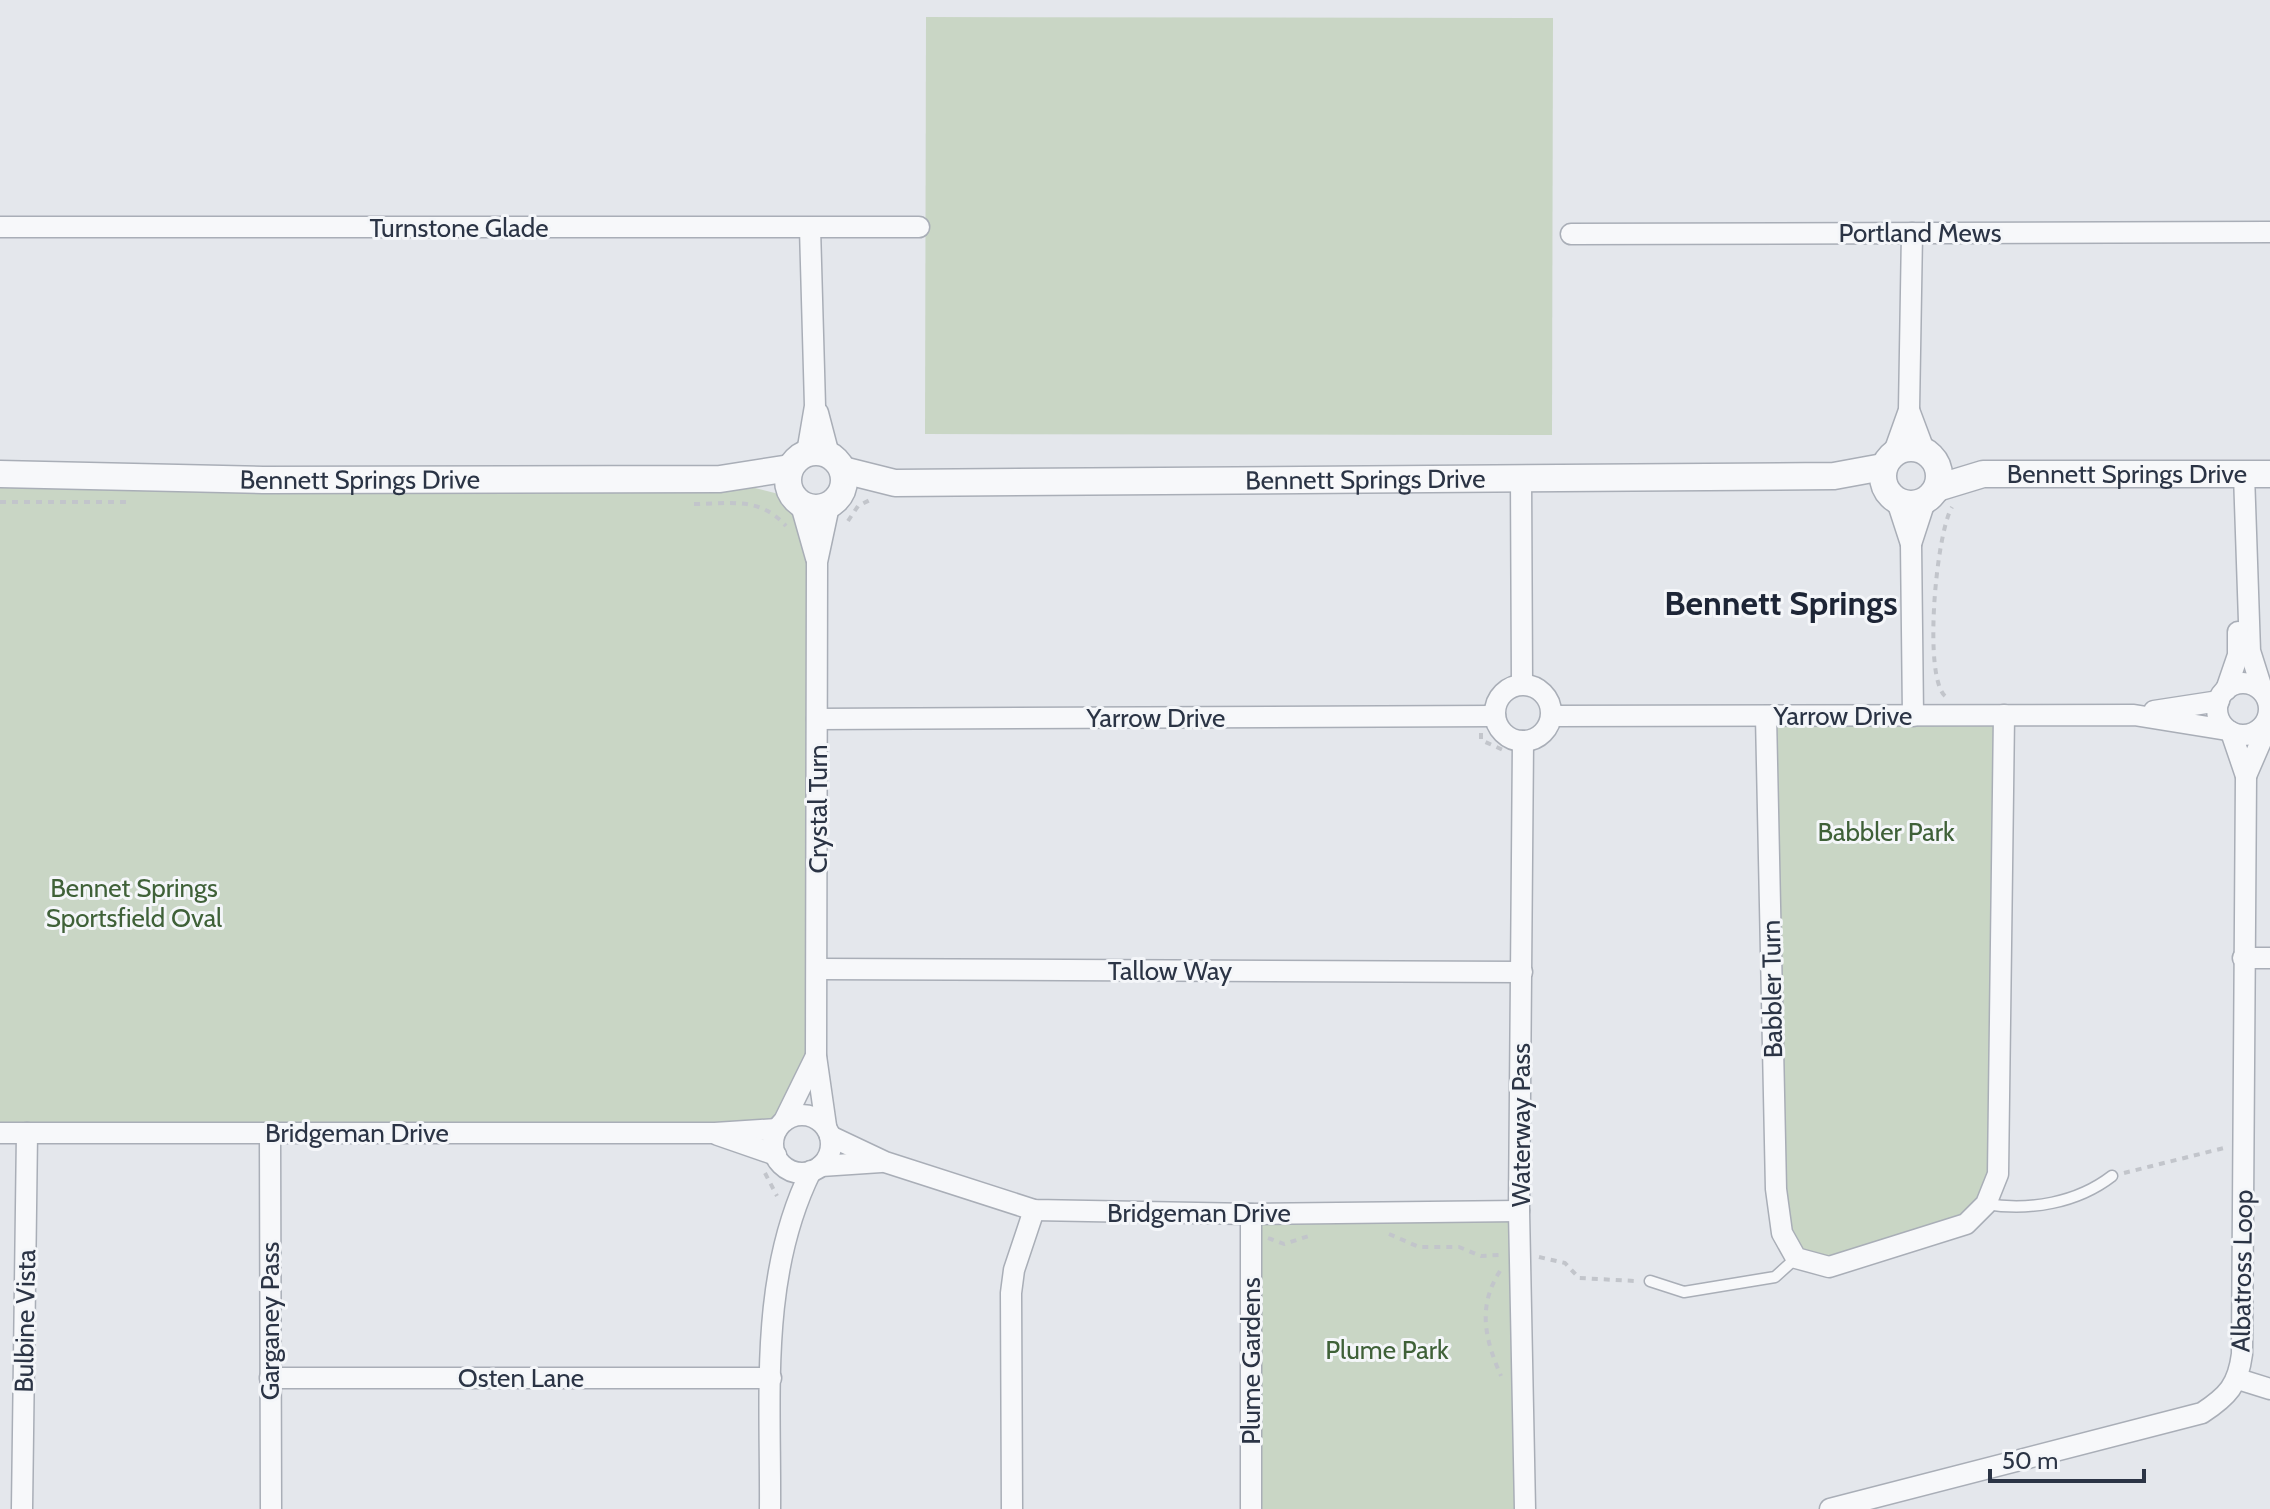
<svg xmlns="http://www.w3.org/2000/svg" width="2270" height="1509" font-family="Cabin,sans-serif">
<rect width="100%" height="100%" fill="#e4e7ec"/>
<g fill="#c9d6c5">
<path d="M926 17 1553 18 1552 435 925 434Z"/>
<path d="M0 474 720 479 794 498 801 505 817 562 816 1056 780 1124 0 1133Z"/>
<path d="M2004 715 1998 1174 1966 1224 1829 1267 1796 1258 1782 1233 1766 716Z"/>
<path d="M1519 1211 1525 1509H1251V1214Z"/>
</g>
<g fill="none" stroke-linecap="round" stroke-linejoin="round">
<defs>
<g id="service">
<path d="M1986 1204C2030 1211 2077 1203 2112 1176"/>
<path d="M1650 1281 1684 1292 1775 1277 1796 1258"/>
</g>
<g id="minor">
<path d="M0 227H919"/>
<path d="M1571 234 2270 232"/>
<path d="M1909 410 1924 450"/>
<path d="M818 413 829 455"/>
<path d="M1894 452 1909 410 1912 233"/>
<path d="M807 453 815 406 810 228"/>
<path d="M2244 474 2250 651 2263 692"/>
<path d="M1521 476 1522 684"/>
<path d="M1897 501 1911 544 1913 716"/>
<path d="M801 505 816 558"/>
<path d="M1911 544 1925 501"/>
<circle cx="2243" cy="709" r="26"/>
<circle cx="1523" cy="713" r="28"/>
<path d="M2226 690 2238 655V632"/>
<path d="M2154 711 2219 701"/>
<path d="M1552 716 2134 715 2227 730"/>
<path d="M1766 716 1776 1189 1782 1233 1796 1258 1829 1267 1966 1224 1986 1204 1998 1174 2004 715"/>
<path d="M817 719 1495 716"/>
<path d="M1523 741 1519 1211 1525 1509"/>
<path d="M2246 776 2262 739 2260 729"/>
<path d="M2243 958H2270"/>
<path d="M818 969 1522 972"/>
<circle cx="802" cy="1144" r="29"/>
<path d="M784 1121 816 1056"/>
<path d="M826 1126 816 1056 817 562 829 506"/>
<path d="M0 1133H715L777 1129"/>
<path d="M270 1133 271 1509"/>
<path d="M718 1135 776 1155"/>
<path d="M830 1136 885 1162 1034 1210 1251 1214 1519 1211"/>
<path d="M821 1166 881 1162"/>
<path d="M1251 1214V1509"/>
<path d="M270 1378H771"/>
<path d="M2238 1379 2270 1389"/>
<path d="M22 1509 27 1133"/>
<path d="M770 1509C771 1395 759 1276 811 1171"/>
<path d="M1012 1509 1011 1293 1014 1270 1034 1210"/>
<path d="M1830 1509 2202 1413C2228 1396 2238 1385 2242 1354L2246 776 2231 732"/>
</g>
<g id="tertiary">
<circle cx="1911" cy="476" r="28"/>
<circle cx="816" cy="480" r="28"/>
<path id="s1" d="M843 470 895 483 1834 476 1883 467"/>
<path id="s2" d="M0 474 263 480 720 479 790 468"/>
<path id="s3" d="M1937 488 1983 474H2270"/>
</g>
</defs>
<use href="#service" stroke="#a9aeb7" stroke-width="13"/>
<use href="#minor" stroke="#a9aeb7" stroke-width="23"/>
<use href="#tertiary" stroke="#a9aeb7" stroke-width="29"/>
<g stroke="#c2c5cb" stroke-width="4" stroke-dasharray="6 6" stroke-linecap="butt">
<path d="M0 502H130"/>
<path d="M694 504C731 504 759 496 786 526"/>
<path d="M848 521 858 506 870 500"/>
<path d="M1945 696C1923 676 1936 534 1952 507"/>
<path d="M1481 733V740L1503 750"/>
<path d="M765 1173 777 1196"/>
<path d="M2124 1173 2224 1148"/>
<path d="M1389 1234 1419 1247H1459L1481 1256 1499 1255"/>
<path d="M1268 1238 1284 1244 1312 1235"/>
<path d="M1539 1257 1565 1263 1579 1278 1635 1281"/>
<path d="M1500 1271C1477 1307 1485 1339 1501 1376"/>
</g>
<use href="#service" stroke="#f7f8fa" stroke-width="10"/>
<use href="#minor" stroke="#f7f8fa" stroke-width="20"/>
<use href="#tertiary" stroke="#f7f8fa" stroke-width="26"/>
</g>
<g text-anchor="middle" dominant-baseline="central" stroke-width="6" stroke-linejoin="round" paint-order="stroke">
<g font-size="26" fill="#2b3445" stroke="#f4f6f9">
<text x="459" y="228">Turnstone Glade</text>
<text x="1920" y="233">Portland Mews</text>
<text stroke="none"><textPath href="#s3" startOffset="192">Bennett Springs Drive</textPath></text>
<text stroke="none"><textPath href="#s1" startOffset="524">Bennett Springs Drive</textPath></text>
<text stroke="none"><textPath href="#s2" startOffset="360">Bennett Springs Drive</textPath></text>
<text x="1843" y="716">Yarrow Drive</text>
<text x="1156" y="718">Yarrow Drive</text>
<text transform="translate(818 809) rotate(-90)">Crystal Turn</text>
<text x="1170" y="971">Tallow Way</text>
<text transform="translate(1772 989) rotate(-91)">Babbler Turn</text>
<text transform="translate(1521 1125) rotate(-90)">Waterway Pass</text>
<text x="357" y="1133">Bridgeman Drive</text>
<text x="1199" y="1213">Bridgeman Drive</text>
<text transform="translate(2242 1271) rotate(-89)">Albatross Loop</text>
<text transform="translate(25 1321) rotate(-89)">Bulbine Vista</text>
<text transform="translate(270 1321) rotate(-90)">Garganey Pass</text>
<text transform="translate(1251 1361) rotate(-90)">Plume Gardens</text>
<text x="521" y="1378">Osten Lane</text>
</g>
<g font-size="26" fill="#3f6138" stroke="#f4f6f9">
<text x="1886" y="832">Babbler Park</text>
<text x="134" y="888">Bennet Springs<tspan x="134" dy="30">Sportsfield Oval</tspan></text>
<text x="1387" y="1350">Plume Park</text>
</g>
<g font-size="34" font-weight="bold" fill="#1d2536" stroke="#f4f6f9">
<text x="1781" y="603">Bennett Springs</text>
</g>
</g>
<path d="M1990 1469v12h154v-12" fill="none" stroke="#2b3445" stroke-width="4"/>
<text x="2002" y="1469" font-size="24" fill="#2b3445" stroke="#f4f6f9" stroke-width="6" paint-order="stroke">50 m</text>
</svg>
